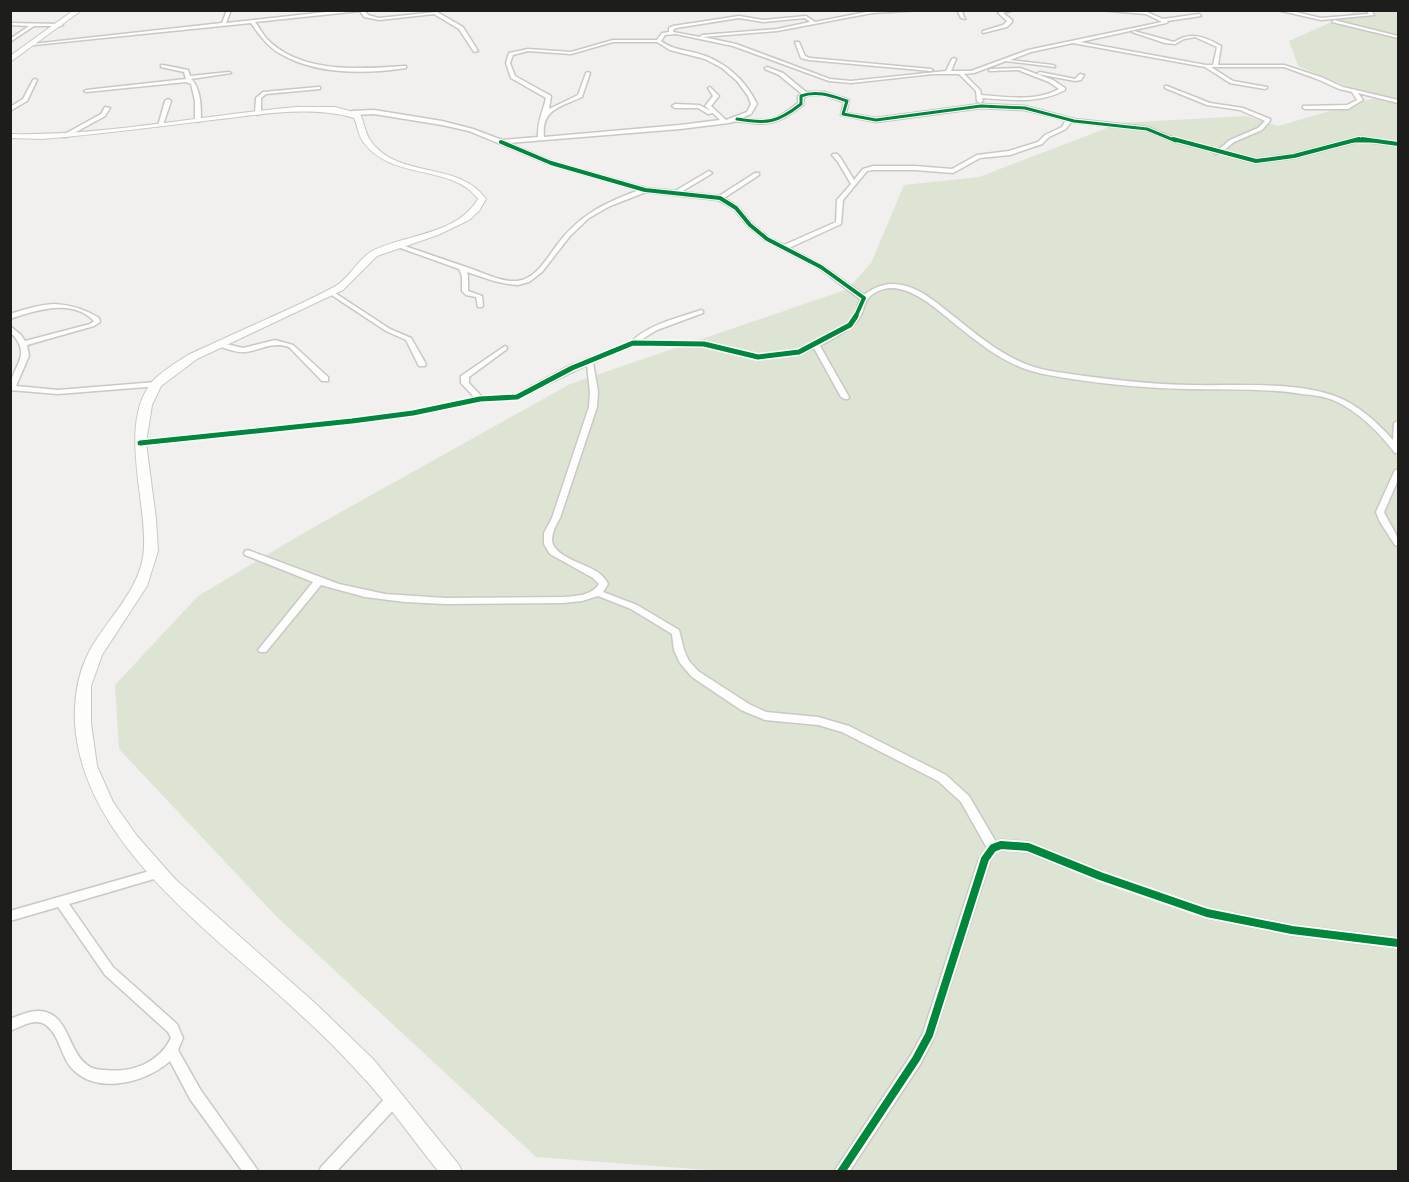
<svg xmlns="http://www.w3.org/2000/svg" width="1409" height="1182" font-family="'Playfair Display',serif">
<rect width="100%" height="100%" fill="#f1f0ee"/>
<path fill="#dde4d4" d="M1356 11H1398V1171L734 1172 536 1157 276 916 119 749 115 685 198 596 307 531 570 384 848 289 871 263 904 185 979 177 1120 123 1246 116 1278 126 1375 98 1298 66 1289 41Z"/>
<g fill="none" stroke-linecap="round" stroke-linejoin="round">
<defs>
<g id="street">
<path d="M227 10H231L226 23 344 10H364L368 15 379 18 437 12 463 27 478 51 474 52 459 29 434 14 379 20 364 17 360 11 255 22C259 27 262 33 266 38 300 74 359 69 404 66H406V68C366 74 315 75 279 53 267 46 259 34 251 23L34 45 32 44 222 23Z"/>
<path d="M877 10H924L872 13 777 31 703 37 736 44 830 79 851 81 946 71 952 59 954 58 956 59 951 71H971L1028 50 1162 22 1146 14 1098 10 1147 12 1163 19 1199 14 1201 16 1167 21 1168 22 1166 23 1080 42 1206 65H1213L1217 47 1195 37 1184 39 1175 44 1165 43 1132 32 1134 31 1174 42C1191 31 1205 37 1221 46L1218 65H1284L1321 77 1343 87 1398 100V103L1358 93 1363 100 1348 109H1305L1303 108V106L1347 105 1357 100 1352 92 1339 89 1317 79 1284 67H1211L1233 81 1267 87V88L1265 89 1230 83 1205 67 1073 43 1031 52 1010 60 1053 65 1055 66V67L1006 61 974 73 964 74 980 90 981 95C1007 97 1035 102 1059 89L1049 82 1018 70 989 71V70L991 69 1020 68 1053 80 1065 88V90C1039 104 1010 100 982 98L983 101 980 103 977 101 976 91 959 74H933L851 83 829 81 733 46 676 34 665 35 661 41C671 49 684 50 696 53 723 60 745 79 757 104L751 114 741 118C770 123 776 121 798 103V96L802 94 779 75 765 69V68L767 67 783 73 806 92H824L849 100 846 113 876 118 981 104 1025 106 1074 119 1147 127 1179 140 1218 150 1230 140 1258 128 1265 121 1240 110 1207 105 1165 88V86H1167L1210 103 1243 108 1270 119V121L1262 130 1234 142 1223 151 1256 159 1294 154 1360 137 1398 143V146L1360 141 1294 158 1256 163 1220 153 1215 154V152L1175 142 1146 130 1071 122 1066 129 1049 137 1042 144 1010 155 980 158 953 173 915 170H873L867 171 843 200 841 224 789 248 823 266 864 295C876 286 887 282 902 285 923 289 940 306 956 318 984 341 1014 365 1050 371 1096 378 1143 384 1190 385 1235 386 1293 381 1335 396 1357 404 1377 422 1393 440L1394 423 1398 421V453H1395C1379 432 1358 411 1333 400 1323 396 1312 395 1302 394 1264 388 1226 390 1188 389 1140 388 1090 383 1043 374 1011 368 985 348 960 328 942 314 915 287 890 288 883 288 871 293 867 300 864 304 864 309 862 313 860 317 855 324 851 327 842 334 830 340 820 346L849 397 848 399H845L841 397 814 348 799 354 758 359 704 346 634 345 593 362 598 392 597 407 560 518C556 525 552 532 552 541 554 557 587 564 599 573 603 576 606 580 608 584L603 592 637 605 679 630 684 650 689 661 698 671 749 704 766 712 818 717 849 726 946 775 969 796 996 842 1001 840 1028 842 1103 872 1207 908 1292 925 1398 938V948L1292 935 1207 918 1096 879 1027 852 1001 850 997 851 990 861 933 1039 921 1063 849 1172H834L911 1055 923 1033 979 859 987 848 961 802 938 781 842 732 818 725 765 720 741 710 692 677 680 663 674 650 672 634 631 609 598 596 582 601 563 603 445 604 405 602 365 597 321 585 266 652H260L258 650 313 582 245 555 244 553 245 551 248 550 339 584 385 594 445 598 563 597C576 596 591 596 599 584L593 578 550 554 544 544V533L552 518 589 407 590 392 587 365 517 399 480 401 413 415 352 423 140 445 136 443 140 441 352 419 413 411 475 398 461 383V376L505 346 507 347V349L469 377V383L482 397 515 395 569 366 631 342C649 324 678 318 701 310L703 311V313L657 330 639 341 704 342 758 355 798 350 814 344 848 324 856 313 860 299 819 268 765 240 748 226 734 209 718 200 646 192 610 206 589 218 570 236 542 272 529 282 518 285 508 284 494 281 467 272 468 276V291L482 296 483 306 482 307H478L476 297 466 295 462 291V276L459 269 395 246V244H399C422 252 445 260 469 268 484 273 500 282 517 281 536 279 547 258 557 245 580 214 605 203 639 190L549 164 469 131 442 125 374 114 352 115 349 113 352 111 374 110 442 121 473 129 502 140 538 137C537 123 543 111 546 98L511 78 506 63 509 53 528 49 571 52 613 40H657L662 33 669 32V28L673 26 739 16 763 20 806 16 815 22ZM739 18 763 22 805 18 810 22 777 29 702 35 700 37 673 32V30L676 28ZM613 42H657L670 50 705 59 722 68 737 81 748 96 751 104 747 112 726 120 711 106 719 96 710 87 708 88 713 96 705 106 711 111 699 105 675 104 672 106 675 108H698L708 114 713 113 720 120 680 125 544 137C541 109 561 107 582 97L590 73 588 72 586 73 578 95 549 109 551 96 515 76 510 63 513 55 528 51 571 54ZM810 95H824L844 102 841 115 876 122 981 108 1025 110 1066 120 1062 127 1045 135 1038 142 1009 151 977 155 952 169 915 166H873L863 169 854 180 840 157 837 154H833L832 155 838 162 851 184 837 200 836 222 784 245 769 238 752 224 738 207 724 198 759 175V173H755L719 196 681 192 711 174 712 173 709 171 675 191 645 188 553 162 508 143 680 129 729 123C737 120 744 122 753 123 774 126 787 117 803 105L804 97Z"/>
<path d="M959 10H964L962 12 965 19 961 18 958 12Z"/>
<path d="M1005 10H1014L1003 13 1012 20V22L1007 27 983 33V31L1003 25 1007 21 998 13Z"/>
<path d="M1287 10 1321 18 1369 14 1366 10H1371L1374 15 1321 20 1277 10Z"/>
<path d="M1334 20 1398 36V38L1332 22Z"/>
<path d="M10 23 61 24 63 25 61 26H34L10 42V39L29 26 10 25Z"/>
<path d="M795 42H799L805 56 810 58 931 69 933 70 931 71 809 60 801 58Z"/>
<path d="M163 65 188 70 190 76 229 72 231 73 191 79C201 88 201 107 201 120L198 122 195 120V101L191 84 186 82 86 92 84 91 86 90 186 79 184 72 161 67V65Z"/>
<path d="M1040 72 1075 79 1080 74 1084 75 1081 80 1075 81 1038 74V73Z"/>
<path d="M35 79 37 80 27 101 10 111V107L23 99 33 80Z"/>
<path d="M318 87H320V89L266 94 261 98V113L258 115 255 113 256 98 263 92Z"/>
<path d="M168 99 171 101 163 125 158 126 165 101Z"/>
<path d="M105 107 110 108 105 116 67 137H63V135L101 114Z"/>
<path d="M332 291 390 329 411 338 426 364 425 366H419L406 340 386 331 330 294 329 293Z"/>
<path d="M54 304C71 305 85 309 99 318L100 322 94 326 27 345 29 356 16 386 58 390 156 382H159V386L58 394 10 390C10 366 35 356 10 332V326L21 335 25 341 90 324 94 321C72 298 36 310 10 319V314C25 309 39 305 54 304Z"/>
<path d="M275 340 293 345 328 377V381H322L289 347C271 341 262 350 245 352 236 353 224 348 216 345L214 344 218 342 243 348Z"/>
<path d="M1395 470H1398V480L1384 512C1389 524 1399 534 1398 546L1395 545 1380 522 1376 512Z"/>
<path d="M160 868 164 870 166 873 164 876 69 904 113 967 177 1024 183 1038 178 1050 200 1089 259 1172H243L190 1099 170 1061C146 1083 93 1097 69 1065 61 1053 58 1034 46 1025 36 1017 20 1027 10 1031V1019C25 1013 40 1006 54 1016 69 1027 71 1053 87 1065 92 1069 99 1070 105 1070 132 1073 159 1063 171 1038L168 1032 105 975 58 907 10 921V911Z"/>
<path d="M394 1093 399 1094 401 1099 399 1104 336 1172H319L321 1167 389 1094Z"/>
</g>
<g id="secondary">
<path d="M74 10H82L10 62V56Z"/>
<path d="M297 107H335L360 114C364 122 365 132 370 140 397 180 459 160 486 199L479 211 469 220 438 235 377 256 343 290 197 359 161 386 152 405 146 443 156 519 158 551 147 586 102 655 91 686V723L97 766 113 802 137 836 175 879 316 1004 374 1060 459 1165 462 1172H439C412 1139 388 1103 359 1073 341 1053 322 1034 302 1016 220 938 82 846 75 723 74 699 78 673 89 652 107 618 143 588 144 547 146 498 119 425 151 383 159 373 177 362 188 355 200 349 213 344 225 338 261 321 299 306 334 287 349 279 357 260 372 251 406 234 457 235 478 199 453 164 393 181 364 143 358 136 358 126 354 118 309 105 258 115 212 120 156 127 99 134 43 139L10 138V134C106 136 202 115 297 107Z"/>
</g>
</defs>
<use href="#street" stroke="#c9c8c6" stroke-width="3"/>
<use href="#secondary" stroke="#c9c8c6" stroke-width="2"/>
<use href="#street" fill="#fdfdfc" fill-rule="evenodd"/>
<use href="#secondary" fill="#fdfdfc" fill-rule="evenodd"/>
<defs>
<g id="cycleway-far3">
<path d="M737 119C767 124 777 123 801 104V96C817 90 832 96 847 101L843 114 876 120 981 106 1025 108 1074 121 1147 129 1176 141"/>
<path d="M1353 141H1374"/>
</g>
<g id="cycleway-far2">
<path d="M1173 139 1256 161 1294 156 1359 139"/>
<path d="M1362 139 1398 144"/>
<path d="M501 142 551 163 645 190 720 198 736 208 750 225 767 239 821 267 864 298 855 318"/>
</g>
<path id="cycleway-far1" d="M140 443 352 421 413 413 480 399 517 397 572 368 633 343 704 344 758 357 799 352 850 325 856 316"/>
<path id="cycleway" d="M841 1172 916 1059 929 1035 985 859 993 848 1001 845 1028 847 1100 876 1207 913 1292 930 1398 943"/>
</defs>
<use href="#cycleway-far3" stroke="#fffefa" stroke-width="5"/>
<use href="#cycleway-far2" stroke="#fffefa" stroke-width="6"/>
<use href="#cycleway-far1" stroke="#fffefa" stroke-width="8"/>
<use href="#cycleway" stroke="#fffefa" stroke-width="12"/>
<use href="#cycleway-far3" stroke="#00873e" stroke-width="3"/>
<use href="#cycleway-far2" stroke="#00873e" stroke-width="4"/>
<use href="#cycleway-far1" stroke="#00873e" stroke-width="5"/>
<use href="#cycleway" stroke="#00873e" stroke-width="8"/>
</g>
<rect width="1409" height="1182" fill="none" stroke="#1d1d1b" stroke-width="24"/>
</svg>
